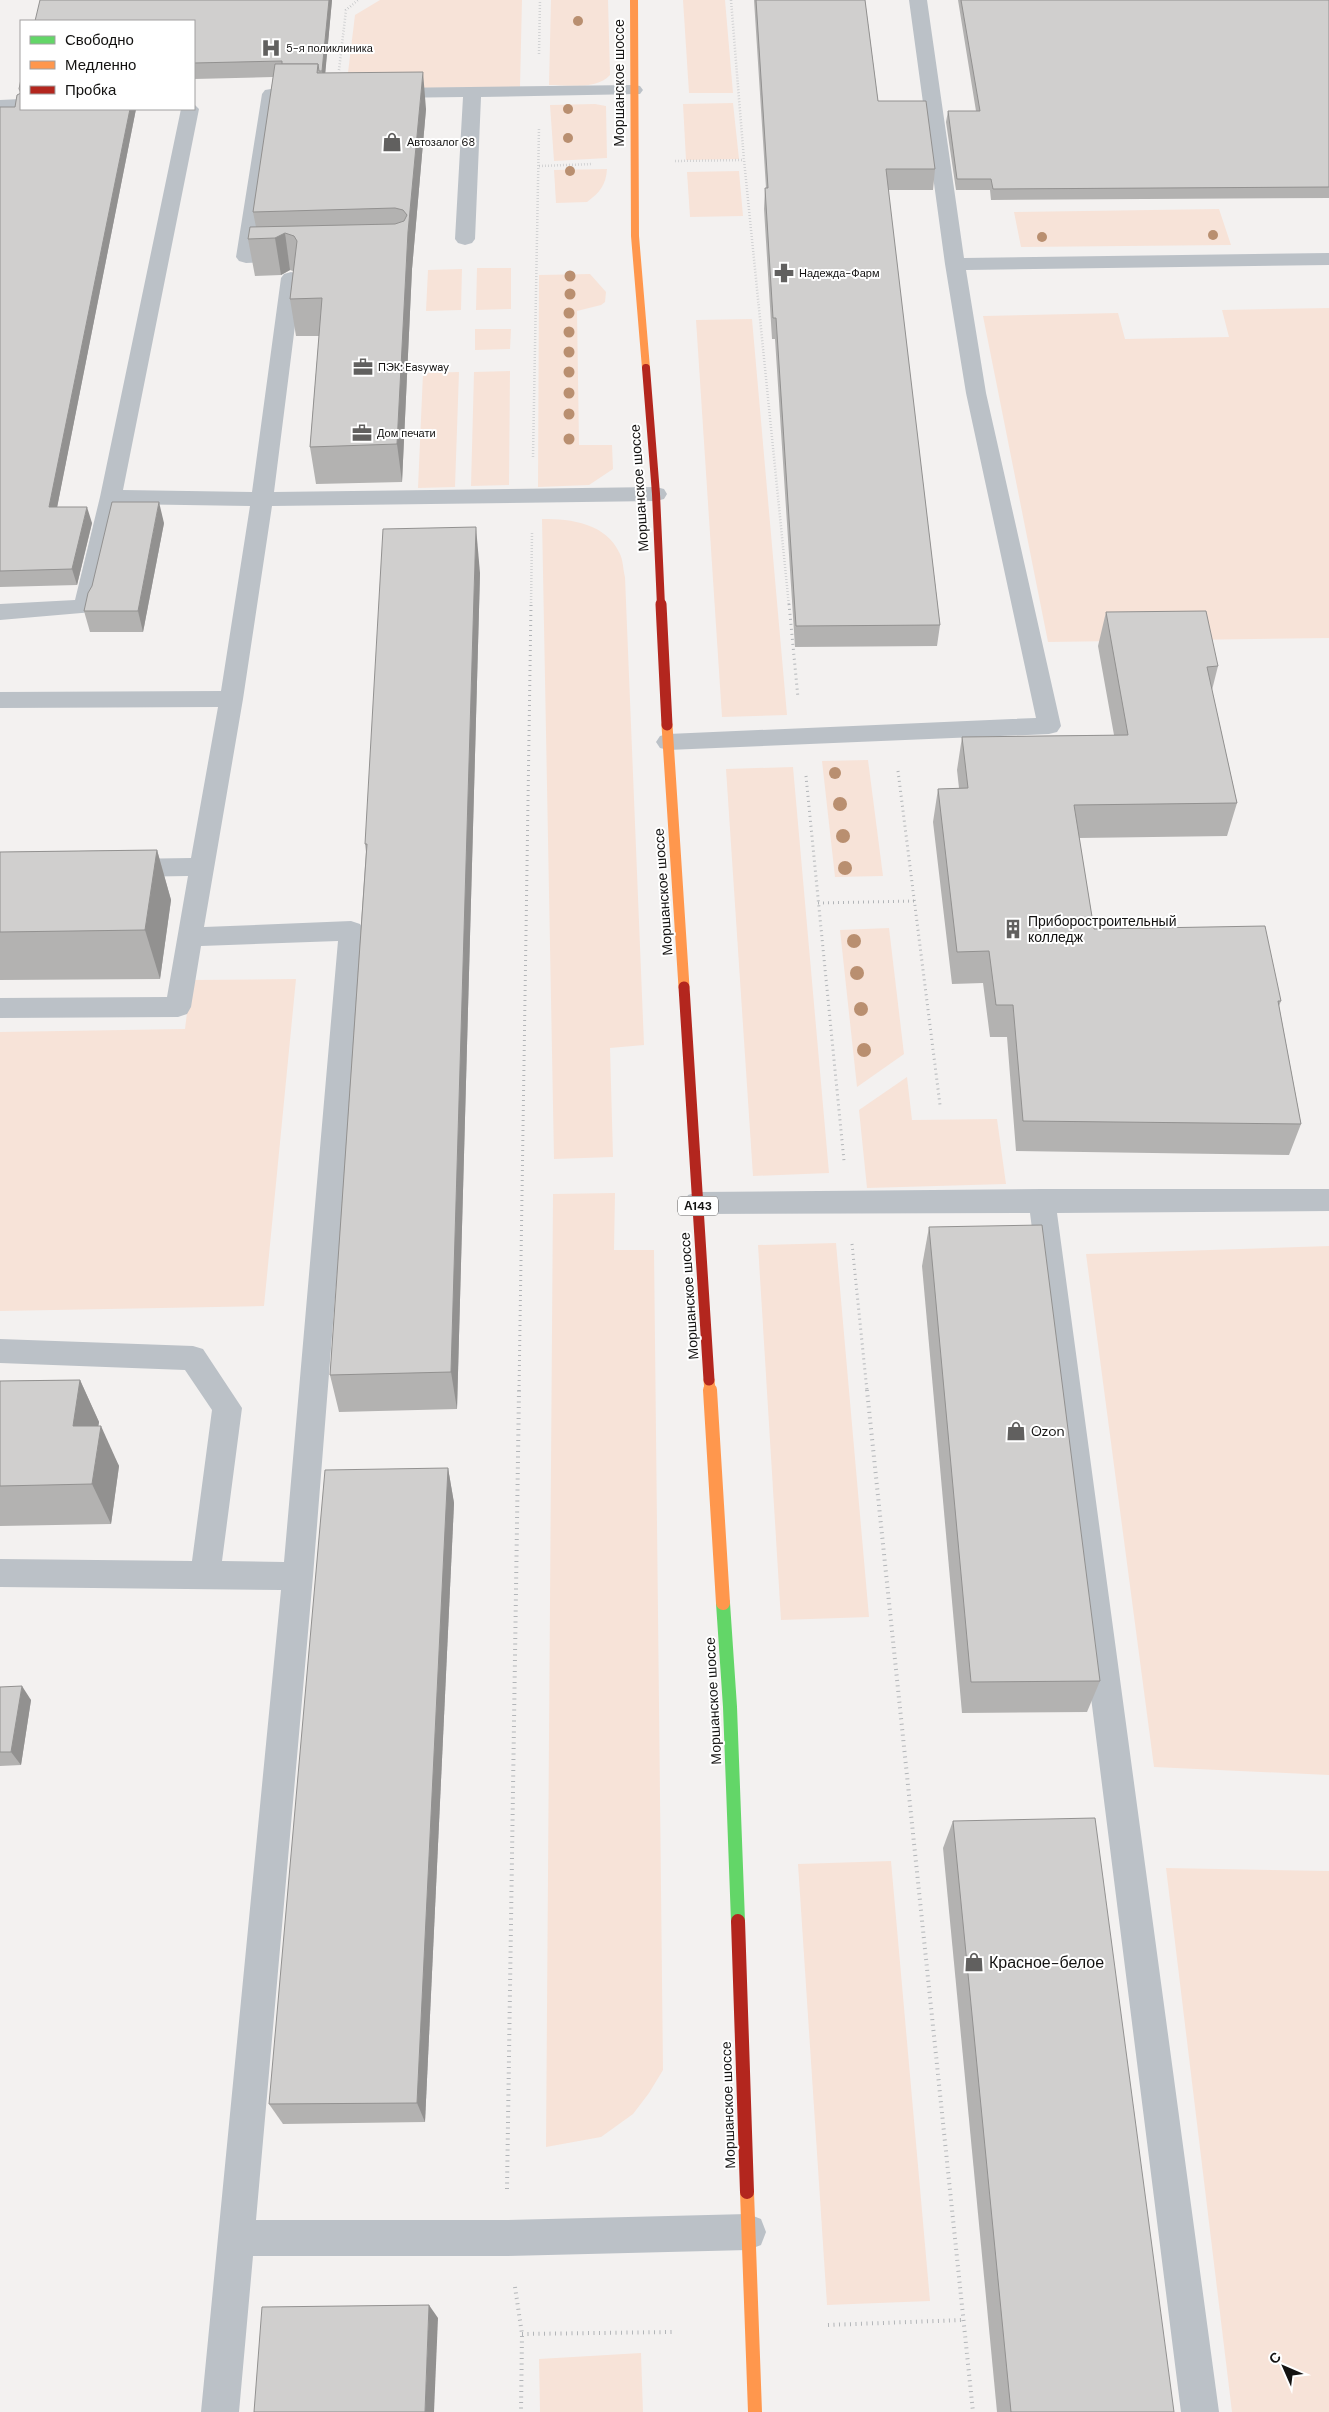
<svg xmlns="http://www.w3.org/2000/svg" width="1329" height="2412" font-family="'DM Sans',sans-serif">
<rect width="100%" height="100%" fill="#f3f1f0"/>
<g fill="#f7e3d8">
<path d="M380 0H522L520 87 346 89 355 15Z"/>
<path d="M551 0H608L610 75C597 90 568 85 549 85Z"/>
<path d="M683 0H725L733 93H689Z"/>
<path d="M733 103 739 159 686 160 683 104Z"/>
<path d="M595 104 606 106 607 158 554 161 550 105Z"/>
<path d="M607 169C606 185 600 192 587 202L556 203 554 170Z"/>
<path d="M739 171 743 216 690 217 687 172Z"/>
<path d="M1219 209 1231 245 1021 247 1014 212Z"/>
<path d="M477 268H511V309L476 310Z"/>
<path d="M462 269 461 310 426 311 428 270Z"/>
<path d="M590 274 606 292 605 302 601 305 577 311 579 445H612L613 469 589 485 538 487 539 275Z"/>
<path d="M1329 308V638L1048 642 983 316 1118 313 1125 339 1229 337 1222 310Z"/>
<path d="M752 319 787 715 722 717 696 320Z"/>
<path d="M475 329H511L510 349 475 350Z"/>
<path d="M510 371 509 485 471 486 474 372Z"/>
<path d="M459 372 455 487 418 488 423 373Z"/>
<path d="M542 519C572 519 606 523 620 554 623 560 623 569 625 577L644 1045 610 1048 613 1157 554 1159Z"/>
<path d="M868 760 883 876 835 877 822 761Z"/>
<path d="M793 767 829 1173 753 1176 726 769Z"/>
<path d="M889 928 904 1054 857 1087 840 930Z"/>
<path d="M296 979 264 1306 0 1311V1032L185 1029 191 980Z"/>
<path d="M907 1077 912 1120 997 1119 1006 1184 867 1188 859 1110Z"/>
<path d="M615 1193 614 1250H654L663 2070 649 2093 633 2114 601 2137 546 2147 553 1194Z"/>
<path d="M836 1243 869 1617 781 1620 758 1245Z"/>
<path d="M1329 1246V1775L1154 1767 1086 1254Z"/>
<path d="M891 1861 930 2301 827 2305 798 1864Z"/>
<path d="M1166 1868 1329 1871V2412H1232Z"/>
<path d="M641 2353 643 2412H540L539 2359Z"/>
</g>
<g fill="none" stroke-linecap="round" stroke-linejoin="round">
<g stroke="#b2b5b8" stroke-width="2.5" stroke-dasharray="0.5 2.5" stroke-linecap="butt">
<path d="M731 0 744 160 789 606"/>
<path d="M539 54 540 0"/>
<path d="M339 70 346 10 358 0"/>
<path d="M675 161 744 160"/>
<path d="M539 166 593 164"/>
<path d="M533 457 539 128"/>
<path d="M531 606 532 533"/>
</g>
<g stroke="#b2b5b8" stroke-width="3" stroke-dasharray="1 4" stroke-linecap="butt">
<path d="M789 604 798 698"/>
<path d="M898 771 940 1105"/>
<path d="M806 776 844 1161"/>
<path d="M818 903 914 901"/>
<path d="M852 1244 867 1391"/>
<path d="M519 1391 531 604"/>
</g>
<g stroke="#b2b5b8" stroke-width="4" stroke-dasharray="1 4.5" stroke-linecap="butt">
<path d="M867 1390 973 2412"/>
<path d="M507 2189 519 1390"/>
<path d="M515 2287 522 2334 521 2412"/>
<path d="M828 2325 963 2320"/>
<path d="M522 2334 672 2332"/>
</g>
<g fill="#bbc1c7" fill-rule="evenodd">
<path d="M909 0H927L964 258 1329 253V265L966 270 986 393 1061 726 1057 732 1049 734 668 750 660 748 656 742 660 736 668 734 1036 718 966 393 945 264Z"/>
<path d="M634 85 640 86 643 90 640 94 481 97 475 239 472 243 465 245 458 243 455 239 463 97 388 98 382 97 379 93 382 89 388 88Z"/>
<path d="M271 89 314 90 317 94 314 98 279 99 257 251H296L299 255 296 259 289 261 246 263 239 261 236 257 262 94 265 90Z"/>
<path d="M21 99V109H24L0 110V100Z"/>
<path d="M194 104 199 109 123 490 252 492 281 278 284 274 291 272 298 274 301 278 274 492 656 487 664 489 667 494 664 499 656 501 272 506 243 699 204 927 351 921 360 924 364 931 313 1576 256 2220H506L748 2214 761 2219 766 2232 761 2245 748 2250 506 2256H253L239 2412H201L281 1590 0 1587V1559L192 1561 212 1410 185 1370 0 1363V1339L193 1346 203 1349 242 1408 222 1561 284 1562 338 941 201 946 191 1007 187 1014 178 1017 0 1018V998L167 997 188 876 126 877 117 874 114 868 117 862 126 859 191 858 218 707 0 708V692L221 691 250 506 120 504 96 607 93 612 0 620V604L75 600 100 497 181 109H194Z"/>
<path d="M1042 1189H1329V1211L1057 1213 1219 2412H1181L1030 1213 698 1214 688 1211 684 1203 688 1195 698 1192Z"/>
</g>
<path stroke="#63d668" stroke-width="14" d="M723 1603 730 1707 738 1921"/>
<path stroke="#ff974d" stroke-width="8" d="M634 0 635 236 646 368"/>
<g stroke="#ff974d" stroke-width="11">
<path d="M667 725 684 987"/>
<path d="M709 1380 710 1391"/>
</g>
<g stroke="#ff974d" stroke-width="14">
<path d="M710 1390 723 1603"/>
<path d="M747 2192 755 2412"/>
</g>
<path stroke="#b3261e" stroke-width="8" d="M646 368 656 494 661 606"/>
<g stroke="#b3261e" stroke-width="11">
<path d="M661 604 667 725"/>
<path d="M684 987 709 1380"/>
</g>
<path stroke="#b3261e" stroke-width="14" d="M738 1921 747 2192"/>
</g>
<g fill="#b98f70">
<circle cx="578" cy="21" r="5"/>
<circle cx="568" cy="109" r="5"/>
<circle cx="568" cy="138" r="5"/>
<circle cx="570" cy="171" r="5"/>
<circle cx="1213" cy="235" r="5"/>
<circle cx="1042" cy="237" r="5"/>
<circle cx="570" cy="276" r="5.5"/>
<circle cx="570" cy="294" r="5.5"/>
<circle cx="569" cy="313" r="5.5"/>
<circle cx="569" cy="332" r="5.5"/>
<circle cx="569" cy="352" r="5.5"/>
<circle cx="569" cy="372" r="5.5"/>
<circle cx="569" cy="393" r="5.5"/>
<circle cx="569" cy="414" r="5.5"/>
<circle cx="569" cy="439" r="5.5"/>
<circle cx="835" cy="773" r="6"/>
<circle cx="840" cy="804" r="7"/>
<circle cx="843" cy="836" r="7"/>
<circle cx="845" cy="868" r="7"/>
<circle cx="854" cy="941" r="7"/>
<circle cx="857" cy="973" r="7"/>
<circle cx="861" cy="1009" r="7"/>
<circle cx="864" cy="1050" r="7"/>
</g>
<g fill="#b3b2b1">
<path d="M332 0 325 73 426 109 412 269 402 482 316 484 310 447 319 336H296L290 299 293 271 290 270 281 275 255 276 248 239 256 227 253 212 273 77 194 79V21Z"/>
<path d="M754 0H865L878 101 935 169 933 190H888L940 625 937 646 795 647 775 339H772L764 209 765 188H766Z"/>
<path d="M958 0H1329V198L991 200 990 190H956L946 122 948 111H976Z"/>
<path d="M21 79V109H136L57 507 92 523 77 585 0 587V107H15L20 94 19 89Z"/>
<path d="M164 523 143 632H90L84 611Z"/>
<path d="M480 573 457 1409 339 1412 330 1375 366 852 365 844Z"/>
<path d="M1106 612 1218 666 1212 690 1237 803 1227 836 1079 838 1094 929 1281 1001 1279 1006 1301 1124 1289 1155 1016 1151 1007 1037H990L983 983 952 984 933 822 938 789 959 788 957 770 962 737 1114 735 1098 646Z"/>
<path d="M157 850 171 900 160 979 0 980V852Z"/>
<path d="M929 1227 1100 1681 1087 1712 962 1713 922 1266Z"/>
<path d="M80 1380 99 1422 98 1426 119 1466 111 1524 0 1526V1381Z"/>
<path d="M448 1468 454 1503 425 2122 283 2124 269 2104Z"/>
<path d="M0 1687 31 1700 21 1765 0 1766Z"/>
<path d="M953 1821 1174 2412H997L943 1848Z"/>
</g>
<g fill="#929190">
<path d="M329 0H332L324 87 322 71Z"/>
<path d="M423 72 426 109 412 269 402 482 397 444 408 232Z"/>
<path d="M130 109H136L54 523 49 507Z"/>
<path d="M285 233 290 270 281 275 275 238Z"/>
<path d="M159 502 164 523 143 632 138 611Z"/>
<path d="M87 507 92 523 77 585 72 569Z"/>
<path d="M476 527 480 573 457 1409 451 1372Z"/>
<path d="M157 850 171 900 160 979 145 930Z"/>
<path d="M80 1380 99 1422 92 1467 73 1426Z"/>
<path d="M101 1426 119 1466 111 1524 92 1484Z"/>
<path d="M448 1468 454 1503 425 2122 417 2103Z"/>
<path d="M22 1686 31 1700 21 1765 11 1752Z"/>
<path d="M429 2305 438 2318 434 2412H425Z"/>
</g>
<g fill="#d0cfce" stroke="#929190">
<path d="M40 0H329L322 71H319L318 64H282V61L194 63V21H35Z"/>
<path d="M756 0H865L878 101H926L935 169H886L940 625 796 626 776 318H773L765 188H768Z"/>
<path d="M961 0H1329V187L993 189 991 179H957L948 111H980Z"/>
<path d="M275 64H318L317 73 423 72 408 232 397 444 310 447 322 298 290 299 297 241 294 236 285 233 275 238 248 239 250 227 395 224 404 221 407 215 403 210 395 208 253 212Z"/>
<path d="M21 79V92L19 89Z"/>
<path d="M21 93V109H130L49 507H87L72 569 0 571V107H15L17 95Z"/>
<path d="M112 502H159L138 611H84L88 593 92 586Z"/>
<path d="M476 527 451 1372 330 1375 367 844H365L383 529Z"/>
<path d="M1206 611 1218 666 1207 667 1237 803 1074 805 1094 929 1265 926 1281 1001H1278L1301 1124 1023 1121 1013 1005H996L989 951 957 952 938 789 968 788 962 737 1128 735 1106 612Z"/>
<path d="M157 850 145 930 0 932V852Z"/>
<path d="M1042 1225 1100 1681 971 1682 929 1227Z"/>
<path d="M80 1380 73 1426H101L92 1484 0 1486V1381Z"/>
<path d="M448 1468 417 2103 269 2104 325 1470Z"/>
<path d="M22 1686 11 1752H0V1687Z"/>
<path d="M1095 1818 1174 2412H1011L953 1821Z"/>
<path d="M429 2305 425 2412H254L262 2307Z"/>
</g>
<defs>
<symbol id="hospital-bare" viewBox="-9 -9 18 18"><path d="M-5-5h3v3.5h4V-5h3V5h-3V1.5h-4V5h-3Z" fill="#61605f" stroke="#fff" stroke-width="2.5" paint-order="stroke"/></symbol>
<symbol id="shop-bare" viewBox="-9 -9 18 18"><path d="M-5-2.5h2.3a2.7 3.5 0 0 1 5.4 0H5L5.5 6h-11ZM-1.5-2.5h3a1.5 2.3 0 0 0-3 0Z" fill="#61605f" stroke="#fff" stroke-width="2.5" paint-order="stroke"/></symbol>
<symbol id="pharmacy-bare" viewBox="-9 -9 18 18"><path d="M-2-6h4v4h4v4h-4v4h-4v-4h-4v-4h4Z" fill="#61605f" stroke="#fff" stroke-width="2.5" paint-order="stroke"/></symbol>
<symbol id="office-bare" viewBox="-9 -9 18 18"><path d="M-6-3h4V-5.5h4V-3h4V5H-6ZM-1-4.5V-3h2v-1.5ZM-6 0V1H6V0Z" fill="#61605f" stroke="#fff" stroke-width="2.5" paint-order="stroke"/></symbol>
<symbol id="building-bare" viewBox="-9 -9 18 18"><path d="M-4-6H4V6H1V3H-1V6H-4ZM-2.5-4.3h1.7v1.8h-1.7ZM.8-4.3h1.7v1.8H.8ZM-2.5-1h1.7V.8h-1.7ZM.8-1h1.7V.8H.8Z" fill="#61605f" stroke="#fff" stroke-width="2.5" paint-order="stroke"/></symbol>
</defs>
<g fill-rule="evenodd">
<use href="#hospital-bare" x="257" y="34" width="28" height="28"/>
<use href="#shop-bare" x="378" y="128" width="28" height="28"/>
<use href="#pharmacy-bare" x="770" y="259" width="28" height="28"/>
<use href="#office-bare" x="349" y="353" width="28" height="28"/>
<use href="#office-bare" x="348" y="419" width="28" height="28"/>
<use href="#building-bare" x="999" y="915" width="28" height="28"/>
<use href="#shop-bare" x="1002" y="1417" width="28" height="28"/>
<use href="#shop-bare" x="960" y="1948" width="28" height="28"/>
</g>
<g text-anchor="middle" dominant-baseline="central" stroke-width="4" stroke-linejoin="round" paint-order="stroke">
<g font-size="11" fill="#131211" stroke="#fff" text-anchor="start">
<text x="286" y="48">5-я поликлиника</text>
<text x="407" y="142">Автозалог 68</text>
<text x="799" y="273">Надежда-Фарм</text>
<text x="378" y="367">ПЭК: Easyway</text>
<text x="377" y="433">Дом печати</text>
</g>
<rect fill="#fff" stroke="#5a5958" stroke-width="1" x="678" y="1196.5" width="40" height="19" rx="4"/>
<g font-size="12" font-weight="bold" fill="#131211">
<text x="698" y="1206">А143</text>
</g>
<g font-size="14" fill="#131211" stroke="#fff">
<text transform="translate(619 83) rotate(-90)">Моршанское шоссе</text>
<text transform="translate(639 488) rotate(-94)">Моршанское шоссе</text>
<text transform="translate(663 892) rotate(-94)">Моршанское шоссе</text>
<text transform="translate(689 1296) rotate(-94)">Моршанское шоссе</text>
<text transform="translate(713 1701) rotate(-93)">Моршанское шоссе</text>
<text transform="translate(728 2105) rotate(-92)">Моршанское шоссе</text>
</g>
<g font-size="14" fill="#131211" stroke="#fff" text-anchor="start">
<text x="1028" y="921">Приборостроительный<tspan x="1028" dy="16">колледж</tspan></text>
<text x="1031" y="1431">Ozon</text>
</g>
<g font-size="16" fill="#131211" stroke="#fff" text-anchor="start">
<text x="989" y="1962">Красное-белое</text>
</g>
</g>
<rect x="20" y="20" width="175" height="90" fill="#ffffff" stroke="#a1a0a0"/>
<rect x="30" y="36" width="25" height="8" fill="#63d668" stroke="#a1a0a0"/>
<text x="65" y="45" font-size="15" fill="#131211">Свободно</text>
<rect x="30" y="61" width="25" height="8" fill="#ff974d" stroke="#a1a0a0"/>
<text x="65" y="70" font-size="15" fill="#131211">Медленно</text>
<rect x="30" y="86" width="25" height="8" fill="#b3261e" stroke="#a1a0a0"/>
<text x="65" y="95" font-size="15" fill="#131211">Пробка</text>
<g transform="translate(1284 2367) rotate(315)" stroke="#ffffff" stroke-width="4" paint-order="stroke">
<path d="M0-4L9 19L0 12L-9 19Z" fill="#131211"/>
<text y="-8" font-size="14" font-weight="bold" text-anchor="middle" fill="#131211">С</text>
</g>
</svg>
